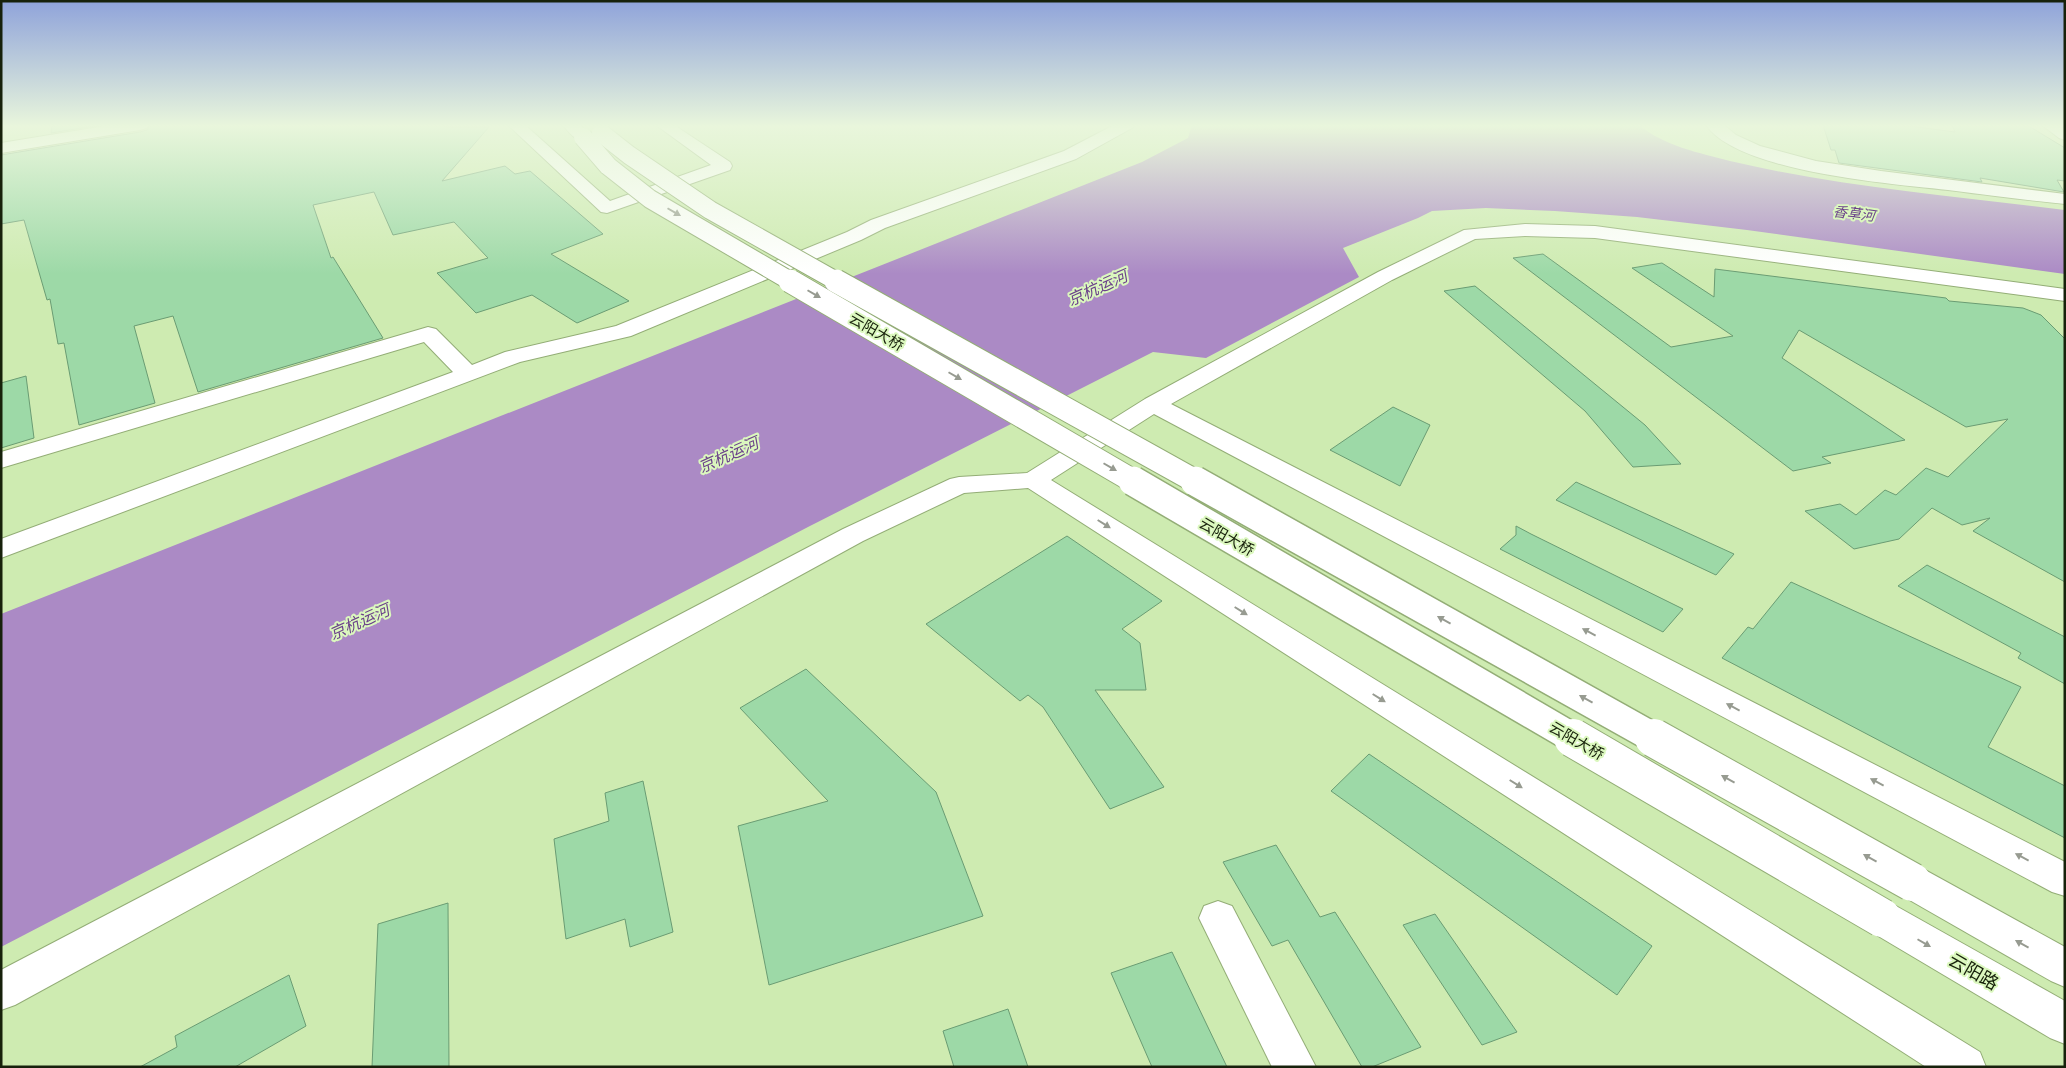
<svg xmlns="http://www.w3.org/2000/svg" width="2066" height="1068" font-family="Commissioner,'Noto Sans SC',sans-serif">
<rect width="100%" height="100%" fill="#ceebb1"/>
<path fill="#ab8ac5" d="M1192 125H1639C1664 146 1700 153 1730 161 1840 187 1953 196 2065 210V274L1747 230 1637 217 1555 211 1486 208 1432 211 1418 218 1343 248 1359 277 1206 358 1153 352 808 527 1 947V614L1142 162 1188 138Z"/>
<g fill="#9dd9a7" stroke="#6a9c73">
<path d="M52 125H100L51 133Z"/>
<path d="M150 125H449L446 127H489L442 181 505 166 515 174 530 171 603 234 551 254 629 301 577 323 532 295 476 313 437 273 488 258 454 222 393 235 374 192 313 205 331 258 333 257 383 338 198 392 173 316 134 326 155 403 79 425 64 343 58 344 50 299 47 300 24 220 1 224V155L140 132 147 130Z"/>
<path d="M1823 125H1902L1955 132 1952 125H2027L2065 148V181L2057 180 2064 192 1980 178 1982 182 1839 163 1835 150H1831Z"/>
<path d="M1543 254 1671 347 1733 336 1632 268 1662 263 1714 297 1715 269 1946 298 1949 301 2023 308 2041 315 2065 339V582L1973 531 1990 518 1962 525 1932 508 1899 539 1854 549 1805 511 1840 504 1856 515 1885 490 1896 495 1926 468 1948 477 2008 419 1966 427 1799 330 1782 358 1905 440 1822 457 1831 463 1793 471 1513 258Z"/>
<path d="M1475 286 1645 425 1681 464 1633 467 1585 411 1444 291Z"/>
<path d="M26 376 34 438 1 448V383Z"/>
<path d="M1393 407 1430 425 1400 486 1330 450Z"/>
<path d="M1576 482 1734 554 1716 575 1556 500Z"/>
<path d="M1516 526 1531 534 1683 609 1663 632 1500 549 1516 535Z"/>
<path d="M1067 536 1162 601 1122 629 1140 643 1146 690H1095L1164 787 1110 809 1043 707 1028 695 1020 701 926 624Z"/>
<path d="M1927 565 2065 637V684L2018 658 2021 653 1898 586Z"/>
<path d="M1791 582 2021 687 1988 747 2065 786V838L1722 658 1748 627 1753 629Z"/>
<path d="M806 669 936 792 983 916 769 985 738 826 828 801 740 708Z"/>
<path d="M1369 754 1652 946 1617 995 1331 791Z"/>
<path d="M643 781 673 932 630 947 625 919 566 939 554 839 609 821 605 793Z"/>
<path d="M1276 845 1320 917 1335 912 1421 1047 1372 1067H1362L1288 940 1272 946 1223 862Z"/>
<path d="M448 903 449 1067H372L378 924Z"/>
<path d="M1435 914 1517 1032 1482 1045 1403 925Z"/>
<path d="M1172 952 1227 1067H1152L1111 973Z"/>
<path d="M289 975 306 1026 235 1067H140L177 1047 175 1036Z"/>
<path d="M1008 1009 1028 1067H954L943 1031Z"/>
</g>
<g fill="none" stroke-linecap="round" stroke-linejoin="round">
<defs>
<g id="minor">
<path d="M111 125H148L146 128 140 130 1 153V143Z"/>
<path d="M508 125H525L610 201 711 165 656 125H674L730 162 732 166 730 170 607 213 601 212Z"/>
<path d="M563 125H580L591 137 589 140C577 143 570 134 563 125Z"/>
<path d="M1114 125H1134L1132 128 1076 159 885 228 861 240 631 336 520 362 1 558V539L453 372 424 342 1 468V452L428 327 436 329 472 365 505 352 616 326 847 232 871 220 1064 151Z"/>
<path d="M1706 125H1724L1736 135 1760 146 1816 161 1881 171 2065 194V204C2026 200 1987 195 1948 190 1892 184 1738 172 1706 125Z"/>
<path d="M2042 125H2061L2065 128V140L2059 138Z"/>
<path d="M1525 224 1595 226 2065 289V301L1595 238 1525 236 1475 239 1392 280 1171 404 2065 862V896L2052 892 1154 414 1051 480 1980 1052 1986 1067H1926L1028 488 964 493 863 541 15 1005 1 1010V970L843 529 950 479 959 477 1027 473 1145 399 1378 272 1464 230Z"/>
<path d="M1912 866 1925 870 2065 947V987L2051 981 1899 894 1893 882 1899 870Z"/>
<path d="M1218 901 1232 906 1316 1067H1272L1199 918 1204 906Z"/>
<path d="M1882 901 1896 906 2065 1001V1044L2050 1038 1868 930 1863 918 1868 906Z"/>
</g>
</defs>
<use href="#minor" stroke="#93ad76" stroke-width="2"/>
<use href="#minor" fill="#fff" fill-rule="evenodd"/>
<defs>
<g id="minor-bridge-far3">
<path d="M601 133 629 155 710 210 838 282"/>
<path d="M583 137 608 166 650 199 792 282"/>
</g>
<g id="minor-bridge-far2">
<path d="M790 281 1135 482"/>
<path d="M836 281 1197 482"/>
</g>
<g id="minor-bridge-far1">
<path d="M1133 481 1575 739"/>
<path d="M1195 481 1656 739"/>
</g>
<g id="minor-bridge">
<path d="M1573 738 1882 918"/>
<path d="M1654 738 1912 882"/>
</g>
</defs>
<use href="#minor-bridge-far3" stroke="#93ad76" stroke-width="20" stroke-linecap="butt"/>
<use href="#minor-bridge-far2" stroke="#93ad76" stroke-width="25" stroke-linecap="butt"/>
<use href="#minor-bridge-far1" stroke="#93ad76" stroke-width="32" stroke-linecap="butt"/>
<use href="#minor-bridge" stroke="#93ad76" stroke-width="40" stroke-linecap="butt"/>
<use href="#minor-bridge-far3" stroke="#fff" stroke-width="18"/>
<use href="#minor-bridge-far2" stroke="#fff" stroke-width="23"/>
<use href="#minor-bridge-far1" stroke="#fff" stroke-width="29"/>
<use href="#minor-bridge" stroke="#fff" stroke-width="38"/>
</g>
<defs><path id="oneway-solid" d="M-6-.8H1V-3.2L6.5 0L1 3.2V.8H-6Z" transform="scale(1.25)"/></defs>
<g fill="#979b91">
<use href="#oneway-solid" transform="translate(674 212) rotate(30)"/>
<use href="#oneway-solid" transform="translate(814 294) rotate(30)"/>
<use href="#oneway-solid" transform="translate(955 376) rotate(30)"/>
<use href="#oneway-solid" transform="translate(1110 467) rotate(30)"/>
<use href="#oneway-solid" transform="translate(1104 524) rotate(32)"/>
<use href="#oneway-solid" transform="translate(1241 611) rotate(32)"/>
<use href="#oneway-solid" transform="translate(1444 620) rotate(-151)"/>
<use href="#oneway-solid" transform="translate(1589 632) rotate(-152)"/>
<use href="#oneway-solid" transform="translate(1379 698) rotate(32)"/>
<use href="#oneway-solid" transform="translate(1586 699) rotate(-151)"/>
<use href="#oneway-solid" transform="translate(1733 707) rotate(-152)"/>
<use href="#oneway-solid" transform="translate(1728 779) rotate(-151)"/>
<use href="#oneway-solid" transform="translate(1877 782) rotate(-152)"/>
<use href="#oneway-solid" transform="translate(1516 784) rotate(32)"/>
<use href="#oneway-solid" transform="translate(2022 857) rotate(-152)"/>
<use href="#oneway-solid" transform="translate(1870 858) rotate(-151)"/>
<use href="#oneway-solid" transform="translate(1924 943) rotate(30)"/>
<use href="#oneway-solid" transform="translate(2022 944) rotate(-151)"/>
</g>
<linearGradient id="sky" x2="0" y2="1"><stop stop-color="#8fa3da"/><stop offset="0.46" stop-color="#e9f6dc"/><stop offset="1" stop-color="#e9f6dc" stop-opacity="0"/></linearGradient>
<rect width="2066" height="274" fill="url(#sky)"/>
<g text-anchor="middle" dominant-baseline="central" stroke-width="4" stroke-linejoin="round" paint-order="stroke">
<g font-size="14" font-style="italic" fill="#6b418a" stroke="#dbf8be">
<text transform="translate(1854 213) rotate(7)">香草河</text>
</g>
<g font-size="15" fill="#17210b" stroke="#dbf8be">
<text transform="translate(877 331) rotate(30)">云阳大桥</text>
<text transform="translate(1227 536) rotate(30)">云阳大桥</text>
<text transform="translate(1577 740) rotate(30)">云阳大桥</text>
</g>
<g font-size="16" font-style="italic" fill="#6b418a" stroke="#dbf8be">
<text transform="translate(1097 287) rotate(-24)">京杭运河</text>
<text transform="translate(728 454) rotate(-24)">京杭运河</text>
<text transform="translate(359 621) rotate(-24)">京杭运河</text>
</g>
<g font-size="18" fill="#17210b" stroke="#dbf8be">
<text transform="translate(1974 971) rotate(30)">云阳路</text>
</g>
</g>
<rect width="2066" height="1068" fill="none" stroke="#17210b" stroke-width="5"/>
</svg>
